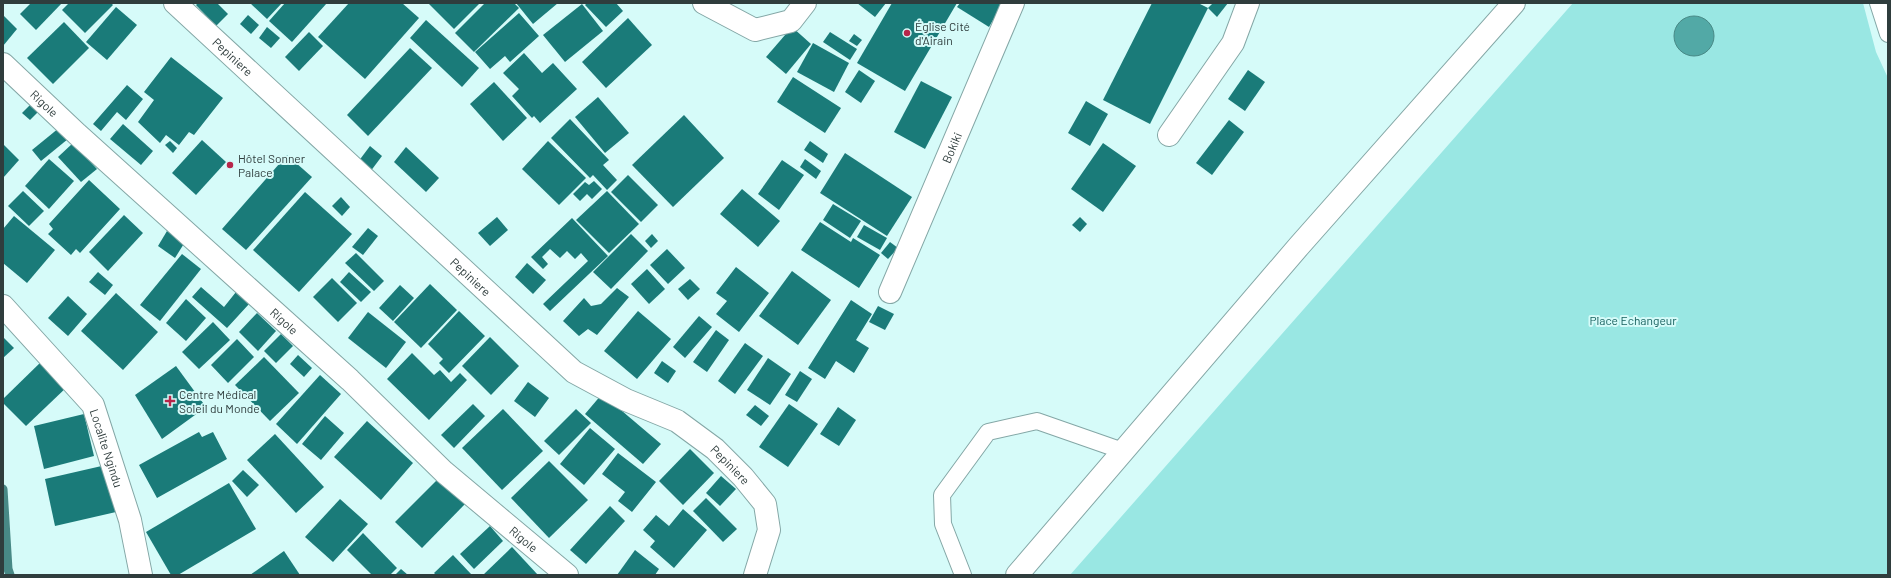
<svg xmlns="http://www.w3.org/2000/svg" width="1891" height="578" font-family="Barlow,sans-serif">
<rect width="100%" height="100%" fill="#d6fbf9"/>
<path fill="#99e7e3" d="M1573 3H1863L1876 52 1888 78V575H1070Z"/>
<circle fill="#52a9a6" stroke="#488986" cx="1694" cy="36" r="20"/>
<g fill="none" stroke-linecap="round" stroke-linejoin="round">
<path stroke="#488986" stroke-width="9" d="M3 489 8 569 10 575"/>
</g>
<g fill="#1a7b79">
<path d="M31 3H62L36 30 20 14Z"/>
<path d="M69 3H111L113 5 85 33 62 10Z"/>
<path d="M198 3H217L228 14 216 26 196 5Z"/>
<path d="M250 3H282L267 19Z"/>
<path d="M285 3H327L292 42 269 21Z"/>
<path d="M349 3H402L419 18 365 79 318 37Z"/>
<path d="M430 3H480L454 29 429 4Z"/>
<path d="M485 3H514L519 8 474 52 455 33Z"/>
<path d="M516 3H558L533 24Z"/>
<path d="M587 3H616L623 11 606 27 585 5Z"/>
<path d="M857 3H886L875 17Z"/>
<path d="M892 3H957L905 91 857 63Z"/>
<path d="M960 3H1003L989 27 957 7Z"/>
<path d="M1152 3H1198L1208 8 1150 124 1103 100Z"/>
<path d="M1213 3H1228L1217 17 1208 8Z"/>
<path d="M582 4 603 31 565 62 543 35Z"/>
<path d="M116 7 137 25 107 60 86 42Z"/>
<path d="M519 13 539 36 510 62 505 56 490 69 475 52Z"/>
<path d="M3 15 17 29 3 46Z"/>
<path d="M248 15 259 25 251 34 240 24Z"/>
<path d="M628 18 652 45 606 88 582 62Z"/>
<path d="M426 20 479 68 462 87 410 38Z"/>
<path d="M64 22 89 48 53 84 27 58Z"/>
<path d="M267 27 280 38 271 48 259 38Z"/>
<path d="M792 27 811 44 786 74 766 57Z"/>
<path d="M309 32 323 46 299 71 285 57Z"/>
<path d="M830 32 857 49 850 60 823 42Z"/>
<path d="M854 34 862 40 857 46 849 41Z"/>
<path d="M813 43 849 63 834 92 797 72Z"/>
<path d="M410 48 432 68 368 136 347 115Z"/>
<path d="M524 53 542 73 553 63 577 89 540 123 534 116 532 118 512 96 519 89 503 73Z"/>
<path d="M171 57 223 98 194 135 189 132 179 145 166 135 160 143 138 122 154 100 144 92Z"/>
<path d="M859 70 875 81 861 103 845 92Z"/>
<path d="M1248 70 1265 82 1245 111 1228 99Z"/>
<path d="M793 77 841 108 825 133 777 102Z"/>
<path d="M921 81 952 97 925 149 894 132Z"/>
<path d="M494 82 527 118 503 141 470 104Z"/>
<path d="M127 85 143 99 126 120 117 112 101 131 93 124Z"/>
<path d="M598 97 629 133 605 153 575 117Z"/>
<path d="M1086 101 1108 114 1090 146 1068 133Z"/>
<path d="M30 105 38 112 30 120 22 113Z"/>
<path d="M684 115 724 158 673 207 632 165Z"/>
<path d="M570 119 609 160 603 165 617 180 607 190 593 175 590 178 551 138Z"/>
<path d="M1229 120 1244 132 1212 175 1196 163Z"/>
<path d="M123 124 153 151 141 165 110 139Z"/>
<path d="M59 128 68 139 41 161 32 150Z"/>
<path d="M202 140 226 162 196 195 172 173Z"/>
<path d="M170 141 177 148 173 153 165 145Z"/>
<path d="M548 141 586 178 559 205 522 169Z"/>
<path d="M810 141 828 154 823 163 804 150Z"/>
<path d="M73 143 97 169 81 182 58 157Z"/>
<path d="M1103 143 1136 166 1103 212 1071 189Z"/>
<path d="M3 144 19 160 3 178Z"/>
<path d="M370 146 382 156 370 172 358 162Z"/>
<path d="M406 147 439 178 426 192 394 162Z"/>
<path d="M845 153 912 197 887 236 820 193Z"/>
<path d="M287 155 312 177 246 250 222 229Z"/>
<path d="M49 159 74 181 49 209 25 186Z"/>
<path d="M805 159 821 171 816 179 800 167Z"/>
<path d="M782 160 804 175 779 210 758 194Z"/>
<path d="M628 175 658 205 641 222 611 192Z"/>
<path d="M89 180 120 209 80 253 76 249 71 255 48 234 53 229 49 224Z"/>
<path d="M594 181 602 189 592 199 587 194 580 201 573 194 585 182 589 185Z"/>
<path d="M742 189 780 221 758 247 720 214Z"/>
<path d="M23 191 44 211 29 226 8 206Z"/>
<path d="M607 191 639 224 609 253 576 220Z"/>
<path d="M305 192 352 234 299 292 253 250Z"/>
<path d="M341 197 350 207 342 216 332 206Z"/>
<path d="M833 204 861 221 850 238 823 220Z"/>
<path d="M124 215 143 233 108 271 89 252Z"/>
<path d="M14 216 55 250 27 283 3 263V229Z"/>
<path d="M497 217 508 230 490 246 478 233Z"/>
<path d="M1080 217 1087 224 1080 232 1072 225Z"/>
<path d="M572 218 608 256 550 311 543 304 588 261 581 253 575 259 567 251 560 258 550 249 542 257 548 264 543 269 531 257Z"/>
<path d="M820 222 851 242 853 238 880 255 859 288 801 250Z"/>
<path d="M864 225 887 238 880 250 857 237Z"/>
<path d="M368 228 378 236 363 255 352 247Z"/>
<path d="M167 231 185 242 175 258 158 246Z"/>
<path d="M631 234 648 251 611 289 593 272Z"/>
<path d="M652 234 658 241 651 248 645 241Z"/>
<path d="M890 242 898 248 888 259 881 253Z"/>
<path d="M667 249 685 268 668 284 650 265Z"/>
<path d="M356 253 384 281 374 291 345 263Z"/>
<path d="M182 254 201 269 160 321 140 305Z"/>
<path d="M527 263 546 280 533 294 515 277Z"/>
<path d="M736 267 769 293 739 332 716 314 727 301 716 293Z"/>
<path d="M647 269 665 289 649 304 631 284Z"/>
<path d="M792 271 831 300 798 345 759 316Z"/>
<path d="M98 272 113 285 105 295 89 282Z"/>
<path d="M349 272 371 292 361 302 340 282Z"/>
<path d="M332 278 357 303 338 322 313 297Z"/>
<path d="M690 279 700 289 688 300 678 289Z"/>
<path d="M430 284 457 310 421 348 394 322Z"/>
<path d="M400 285 414 298 393 321 379 308Z"/>
<path d="M201 287 224 307 236 292 249 304 227 328 192 297Z"/>
<path d="M617 288 629 297 597 335 588 329 579 336 563 321 584 298 591 306 601 304Z"/>
<path d="M116 293 158 332 123 370 81 331Z"/>
<path d="M68 296 87 314 68 336 48 318Z"/>
<path d="M186 299 206 318 186 341 166 323Z"/>
<path d="M851 300 872 314 856 340 869 348 854 373 836 361 825 379 808 368Z"/>
<path d="M878 306 894 314 885 330 869 322Z"/>
<path d="M459 311 485 336 449 373 439 363 443 359 428 344Z"/>
<path d="M638 311 671 339 637 379 604 351Z"/>
<path d="M368 312 406 342 386 368 348 338Z"/>
<path d="M257 313 276 331 258 351 239 332Z"/>
<path d="M699 316 712 327 685 358 673 347Z"/>
<path d="M213 322 230 340 199 369 182 352Z"/>
<path d="M716 330 729 340 707 372 693 362Z"/>
<path d="M281 334 293 346 276 363 264 351Z"/>
<path d="M3 337 14 348 3 358Z"/>
<path d="M490 337 519 366 491 395 462 366Z"/>
<path d="M237 339 254 357 228 383 211 365Z"/>
<path d="M745 343 763 356 735 394 718 381Z"/>
<path d="M412 353 434 375 440 370 451 382 460 373 467 380 429 420 387 379Z"/>
<path d="M298 355 312 368 304 377 290 364Z"/>
<path d="M264 357 299 393 270 421 235 385Z"/>
<path d="M768 358 791 374 770 405 747 390Z"/>
<path d="M44 359 69 385 26 426 3 403V399Z"/>
<path d="M662 361 676 371 668 383 654 373Z"/>
<path d="M176 366 206 407 162 439 135 395Z"/>
<path d="M800 371 812 379 797 402 785 395Z"/>
<path d="M320 375 341 394 297 444 276 424Z"/>
<path d="M528 382 549 398 535 417 514 401Z"/>
<path d="M602 394 661 444 643 464 585 414Z"/>
<path d="M473 404 485 416 454 448 441 435Z"/>
<path d="M789 404 818 424 788 467 759 447Z"/>
<path d="M755 405 769 416 761 426 746 415Z"/>
<path d="M838 407 856 420 839 446 820 434Z"/>
<path d="M503 409 543 451 502 490 462 448Z"/>
<path d="M576 409 591 423 559 455 544 441Z"/>
<path d="M84 414 94 456 44 469 34 426Z"/>
<path d="M325 416 344 433 321 460 302 444Z"/>
<path d="M367 421 413 463 381 500 334 457Z"/>
<path d="M590 428 615 449 584 485 560 464Z"/>
<path d="M199 432 202 437 213 432 227 459 157 498 139 465Z"/>
<path d="M275 434 324 487 296 513 247 460Z"/>
<path d="M690 449 714 473 683 505 659 481Z"/>
<path d="M618 453 656 482 632 512 618 501 625 492 602 474Z"/>
<path d="M549 461 588 500 549 538 511 498Z"/>
<path d="M106 465 116 512 55 526 45 479Z"/>
<path d="M243 470 259 485 247 497 232 481Z"/>
<path d="M721 476 736 489 720 506 706 493Z"/>
<path d="M440 477 466 503 422 548 395 522Z"/>
<path d="M229 483 256 529 178 575H171L146 532Z"/>
<path d="M706 498 737 529 723 542 693 511Z"/>
<path d="M340 499 368 524 333 562 305 537Z"/>
<path d="M610 506 625 521 586 564 570 550Z"/>
<path d="M683 509 707 530 674 568 650 547 655 541 643 530 656 515 669 526Z"/>
<path d="M490 526 503 541 474 569 460 554Z"/>
<path d="M363 533 397 568 390 575H372L347 550Z"/>
<path d="M512 547 538 575H483Z"/>
<path d="M635 550 659 569 655 575H617Z"/>
<path d="M284 551 300 575H250Z"/>
<path d="M453 555 471 574 436 575 434 573Z"/>
<path d="M401 569 408 575H395Z"/>
</g>
<g fill="none" stroke-linecap="round" stroke-linejoin="round">
<defs>
<g id="service">
<path d="M1878 3 1888 34"/>
<path d="M963 575 943 524 942 495 988 432 1037 421 1123 451"/>
</g>
<g id="minor">
<path id="s1" d="M175 3 574 372 626 400 677 421 715 449 743 477 765 504 769 530 755 575"/>
<path d="M704 3 755 30 791 21 805 3"/>
<path id="s2" d="M3 64 77 134 350 380 444 472 567 575"/>
<path d="M1169 135 1233 43 1248 3"/>
<path id="s3" d="M890 292 1013 3"/>
<path id="s4" d="M3 306 93 405 130 520 141 575"/>
</g>
<path id="trunk" d="M1017 575 1299 246 1514 3"/>
</defs>
<use href="#service" stroke="#84a7a6" stroke-width="18"/>
<use href="#minor" stroke="#84a7a6" stroke-width="24"/>
<use href="#trunk" stroke="#84a7a6" stroke-width="24"/>
<use href="#service" stroke="#fff" stroke-width="16"/>
<use href="#minor" stroke="#fff" stroke-width="22"/>
<use href="#trunk" stroke="#fff" stroke-width="22"/>
</g>
<g fill="#b7264a" stroke="#d6fbf9" stroke-width="1.5">
<circle cx="907" cy="33" r="4"/>
<circle cx="230" cy="165" r="4"/>
<path d="M168 395h4v4h4v4h-4v4h-4v-4h-4v-4h4z"/>
</g>
<g text-anchor="middle" dominant-baseline="central" stroke-width="4" stroke-linejoin="round" paint-order="stroke">
<g font-size="12" fill="#2f3d3d" stroke="#d6fbf9" text-anchor="start">
<text x="915" y="26">Église Cité<tspan x="915" dy="14">d'Airain</tspan></text>
<text x="238" y="158">Hôtel Sonner<tspan x="238" dy="14">Palace</tspan></text>
<text x="179" y="394">Centre Médical<tspan x="179" dy="14">Soleil du Monde</tspan></text>
</g>
<g font-size="12" fill="#2f3d3d" stroke="#d6fbf9">
<text stroke="none"><textPath href="#s1" startOffset="79">Pepiniere</textPath></text>
<text stroke="none"><textPath href="#s2" startOffset="57">Rigole</textPath></text>
<text stroke="none"><textPath href="#s3" startOffset="157">Bokiki</textPath></text>
<text stroke="none"><textPath href="#s1" startOffset="403">Pepiniere</textPath></text>
<text stroke="none"><textPath href="#s2" startOffset="381">Rigole</textPath></text>
<text stroke="none"><textPath href="#s4" startOffset="179">Localite Ngindu</textPath></text>
<text stroke="none"><textPath href="#s1" startOffset="727">Pepiniere</textPath></text>
<text stroke="none"><textPath href="#s2" startOffset="705">Rigole</textPath></text>
</g>
<g font-size="12" fill="#17605e" stroke="#d6fbf9">
<text x="1633" y="320">Place Echangeur</text>
</g>
</g>
<rect width="1891" height="578" fill="none" stroke="#2f3d3d" stroke-width="8"/>
</svg>
